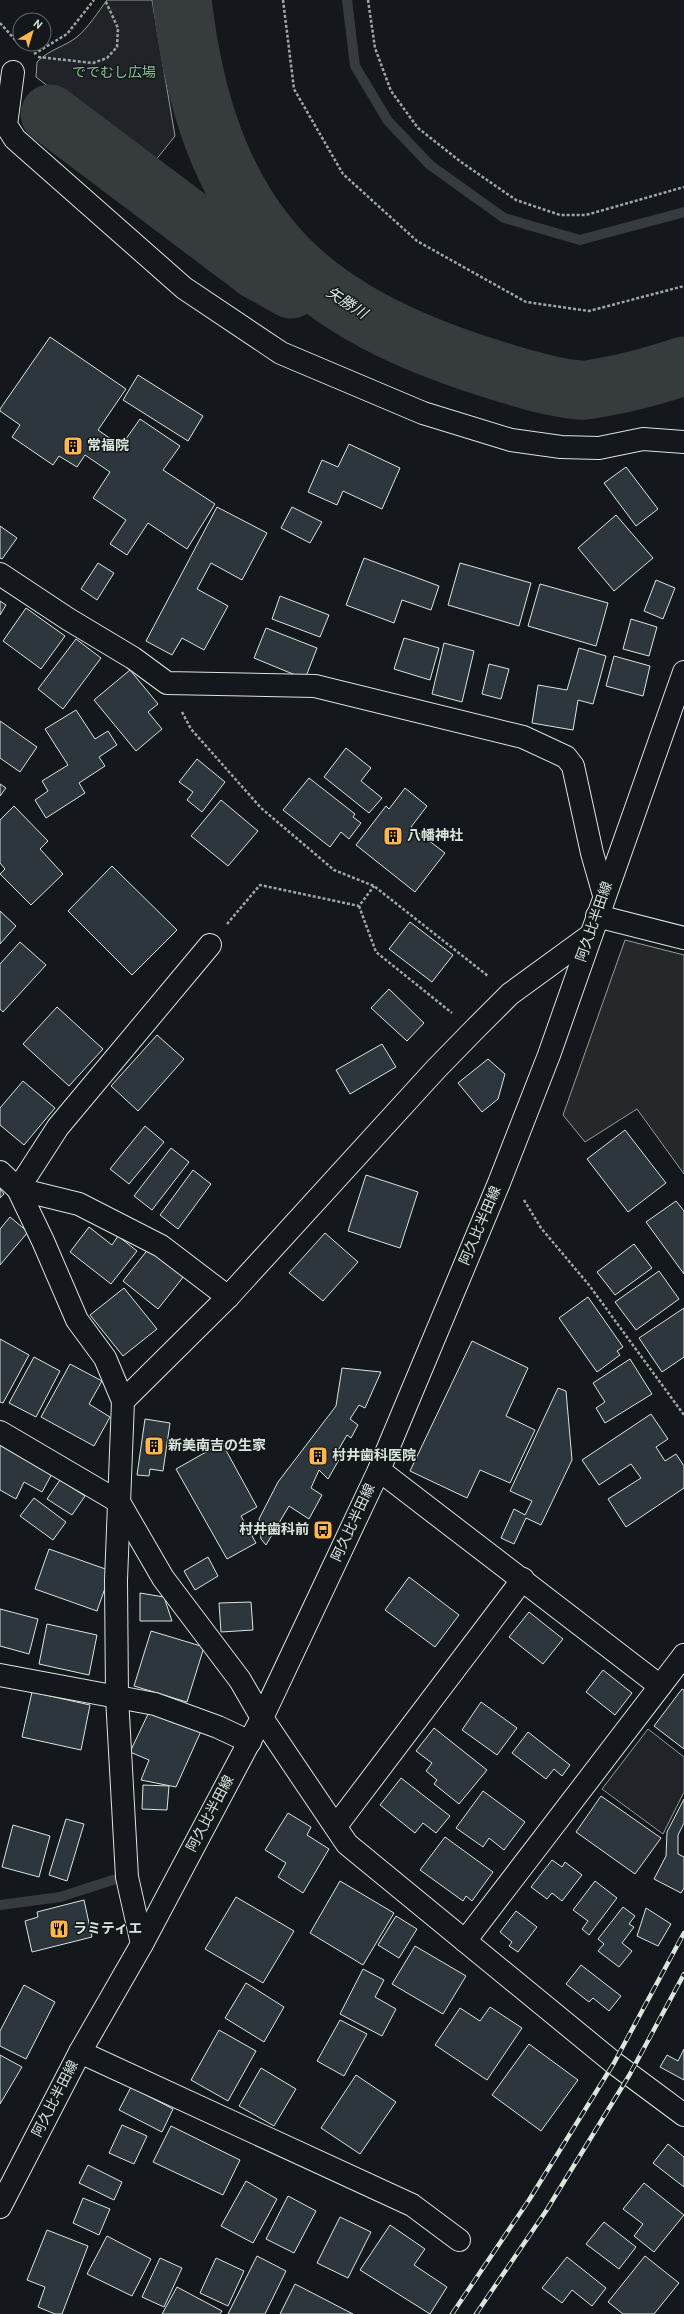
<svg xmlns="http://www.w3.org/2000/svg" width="684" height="2314" font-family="Overpass,'Noto Sans JP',sans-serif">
<rect width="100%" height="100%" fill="#14181c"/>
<g fill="#202428" stroke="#939e99">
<path d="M107 0H152L175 136 151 166 36 77 37 62C50 49 64 47 77 37 88 28 98 12 107 0Z"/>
<path d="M648 1729 684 1757V1792L663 1834 602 1789Z"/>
</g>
<path fill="#24282b" stroke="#939e99" d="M625 940 684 955V1174L637 1109 585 1142 563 1115Z"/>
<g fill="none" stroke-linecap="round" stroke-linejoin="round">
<g stroke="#363b3e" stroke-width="10">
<path d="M347 0 355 66 388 121 430 165 504 218 580 240 684 212"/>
<path d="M0 1905 60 1897 116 1879"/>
</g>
<g stroke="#363b3e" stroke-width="59">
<path d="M182 0C192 84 213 166 266 234 323 308 418 347 505 373 529 380 554 388 579 390 587 391 596 388 604 387 632 382 657 375 684 366"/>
<path d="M50 114 257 270 291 289"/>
</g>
</g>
<g fill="#2c363c" stroke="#d8e6dc">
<path d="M50 337 126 389 98 430 121 446 140 419 180 446 163 470 215 504 187 549 148 523 127 555 110 544 126 520 93 498 110 472 85 455 77 467 59 456 53 465 12 437 20 425 0 411V409Z"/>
<path d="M138 375 203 416 188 441 123 400Z"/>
<path d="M349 444 400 468 382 509 343 491 337 505 308 492 322 460 338 467Z"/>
<path d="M626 467 658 509 636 526 604 483Z"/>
<path d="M217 507 267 533 242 580 211 563 197 589 228 606 204 650 182 638 172 655 146 641Z"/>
<path d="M292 507 322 522 310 543 281 528Z"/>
<path d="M616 515 653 558 614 591 578 548Z"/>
<path d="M0 526 17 538 2 559 0 558Z"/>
<path d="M364 558 439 586 431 610 402 600 394 623 346 605Z"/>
<path d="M98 563 114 573 97 600 81 589Z"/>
<path d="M460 563 531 583 519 626 448 605Z"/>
<path d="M656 580 675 588 663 619 644 611Z"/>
<path d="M540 584 608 603 596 646 528 626Z"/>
<path d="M280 596 329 615 320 637 272 619Z"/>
<path d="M0 601 6 605 0 615Z"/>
<path d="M26 608 65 636 41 669 3 641Z"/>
<path d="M631 619 657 627 649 656 623 649Z"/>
<path d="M266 628 317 648 305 679 254 658Z"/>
<path d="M404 638 439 648 430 680 394 669Z"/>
<path d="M76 639 101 658 63 709 38 689Z"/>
<path d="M444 643 474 651 462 702 432 694Z"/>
<path d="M579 648 606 656 593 704 578 700 573 730 532 723 538 685 567 690Z"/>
<path d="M614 656 650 666 643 696 606 686Z"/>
<path d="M489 664 509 669 501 699 482 694Z"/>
<path d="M130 670 158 704 148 712 162 729 136 751 94 700Z"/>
<path d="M76 710 95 739 108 731 117 745 99 757 105 766 79 783 85 793 46 818 35 800 48 791 42 781 68 765 45 729Z"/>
<path d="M0 721 37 747 20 772 0 758Z"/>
<path d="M346 748 371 768 361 781 382 798 369 813 324 777Z"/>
<path d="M197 759 225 782 202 812 187 800 193 792 179 782Z"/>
<path d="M309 778 355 814 353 817 361 823 349 839 341 832 330 847 283 810Z"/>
<path d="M0 784 6 788 0 796Z"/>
<path d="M405 788 427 806 411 827 445 853 415 892 356 845 386 806 389 809Z"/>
<path d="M221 800 258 831 228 866 191 836Z"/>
<path d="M14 806 48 841 40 849 63 874 31 905 0 874 5 869 0 863V820Z"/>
<path d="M112 866 177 930 132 975 68 911Z"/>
<path d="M0 911 16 926 0 944Z"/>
<path d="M410 922 453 955 432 982 389 949Z"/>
<path d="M20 942 46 965 3 1012 0 1009V964Z"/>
<path d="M389 989 424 1023 407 1041 371 1008Z"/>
<path d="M57 1007 103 1049 69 1086 23 1044Z"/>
<path d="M157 1035 184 1059 138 1111 111 1086Z"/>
<path d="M382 1044 396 1067 350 1094 336 1070Z"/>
<path d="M488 1059 505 1074 498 1099 482 1112 458 1083Z"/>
<path d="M23 1081 55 1108 24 1145 0 1125V1108Z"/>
<path d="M145 1126 164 1142 129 1184 110 1169Z"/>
<path d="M625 1130 666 1183 628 1212 587 1159Z"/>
<path d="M171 1148 189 1162 152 1210 134 1196Z"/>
<path d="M193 1170 211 1184 178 1229 160 1215Z"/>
<path d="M366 1175 418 1192 400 1248 348 1231Z"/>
<path d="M0 1189 4 1194 0 1198Z"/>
<path d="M676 1201 684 1211V1274L646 1222Z"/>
<path d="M10 1217 28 1232 0 1265V1229Z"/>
<path d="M89 1227 112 1245 118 1236 137 1251 111 1284 70 1252Z"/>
<path d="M325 1233 358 1262 323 1301 289 1273Z"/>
<path d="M634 1244 652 1268 615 1295 597 1272Z"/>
<path d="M149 1248 184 1276 158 1309 123 1281Z"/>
<path d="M659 1271 679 1299 636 1330 615 1302Z"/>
<path d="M124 1288 157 1329 123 1356 90 1315Z"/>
<path d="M588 1297 623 1347 617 1351 620 1355 597 1372 559 1318Z"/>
<path d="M684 1308V1357L662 1372 639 1338Z"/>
<path d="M0 1339 29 1355 3 1403 0 1402Z"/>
<path d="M472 1341 528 1368 506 1416 535 1430 510 1483 480 1470 467 1498 410 1471Z"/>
<path d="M34 1357 60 1371 36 1417 9 1403Z"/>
<path d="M630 1359 652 1394 605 1423 596 1408 605 1402 593 1383Z"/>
<path d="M70 1364 102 1381 89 1404 110 1417 94 1446 41 1417Z"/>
<path d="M342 1368 381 1372 365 1408 359 1405 350 1419 358 1425 351 1438 347 1435 336 1454 340 1458 328 1479 319 1470 311 1488 322 1495 309 1519 289 1506 266 1545 261 1539 259 1519 278 1482 336 1406Z"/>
<path d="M558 1388 566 1391 572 1460 541 1525 526 1518 514 1544 501 1538 514 1509 525 1515 532 1501 510 1491Z"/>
<path d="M651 1414 668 1439 656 1447 665 1461 676 1454 684 1466V1488L626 1527 608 1499 641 1478 631 1464 599 1485 582 1460Z"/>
<path d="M145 1419 170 1423 163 1471 150 1469 149 1476 137 1475Z"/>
<path d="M0 1443 53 1472 42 1492 24 1482 16 1499 0 1490Z"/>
<path d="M222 1443 257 1507 241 1516 256 1543 227 1559 176 1469Z"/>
<path d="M60 1480 85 1496 72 1515 47 1499Z"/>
<path d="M34 1498 66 1522 53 1540 20 1516Z"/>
<path d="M49 1549 111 1571 97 1611 35 1589Z"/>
<path d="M208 1557 218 1576 195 1590 184 1571Z"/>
<path d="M409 1577 459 1615 435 1647 385 1610Z"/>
<path d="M140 1593 164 1597 172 1621H140Z"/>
<path d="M251 1602 253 1630 221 1632 219 1603Z"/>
<path d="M0 1609 38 1619 29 1654 0 1646Z"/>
<path d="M529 1612 563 1639 543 1664 509 1637Z"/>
<path d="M47 1624 97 1635 89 1675 39 1664Z"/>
<path d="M151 1631 204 1647 187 1702 134 1686Z"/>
<path d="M603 1670 632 1693 615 1715 586 1692Z"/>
<path d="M682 1689 684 1690V1749L654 1726Z"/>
<path d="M32 1692 90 1705 81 1750 22 1737Z"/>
<path d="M481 1702 517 1728 497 1755 462 1730Z"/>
<path d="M149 1712 174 1723 177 1718 202 1729 176 1787 141 1780 149 1760 130 1752Z"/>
<path d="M434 1728 487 1770 459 1804 434 1784 437 1780 426 1771 432 1763 416 1751Z"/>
<path d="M528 1732 570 1765 562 1776 554 1769 546 1779 512 1753Z"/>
<path d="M401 1778 450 1816 436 1833 423 1823 415 1833 380 1805Z"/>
<path d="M143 1785 169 1786 167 1810 142 1809Z"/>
<path d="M483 1791 525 1822 504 1850 489 1838 483 1847 456 1828Z"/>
<path d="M601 1796 661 1838 635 1874 576 1832Z"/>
<path d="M684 1799V1823L678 1835V1854L684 1857V1888L681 1893 654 1879 666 1856 667 1832Z"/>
<path d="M288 1813 311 1827 307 1835 329 1849 303 1893 278 1877 286 1863 265 1850Z"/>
<path d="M66 1819 84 1824 67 1881 49 1875Z"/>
<path d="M13 1825 50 1836 39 1877 2 1867Z"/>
<path d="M445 1837 493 1872 472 1901 466 1896 463 1901 420 1870Z"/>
<path d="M552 1860 562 1867 565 1862 582 1875 562 1901 552 1893 547 1899 531 1887Z"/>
<path d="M340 1881 394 1913 363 1965 310 1933Z"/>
<path d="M595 1881 617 1898 589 1935 582 1929 588 1921 573 1910Z"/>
<path d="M236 1897 294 1931 263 1983 205 1949Z"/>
<path d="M84 1900 92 1937 32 1952 25 1921 38 1917 37 1912Z"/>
<path d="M623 1907 635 1916 629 1924 634 1927 622 1943 632 1951 619 1967 598 1951 604 1944 598 1939Z"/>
<path d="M646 1908 671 1924 658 1946 637 1936Z"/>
<path d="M516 1911 537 1927 518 1952 509 1946 512 1942 500 1932Z"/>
<path d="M396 1916 417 1929 399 1958 378 1945Z"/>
<path d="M415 1946 466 1976 443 2014 392 1984Z"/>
<path d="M581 1965 621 1996 609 2011 593 1998 589 2002 566 1984Z"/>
<path d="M363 1969 384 1980 375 1997 396 2009 382 2036 340 2014Z"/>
<path d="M246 1983 284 2007 264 2042 225 2018Z"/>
<path d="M24 1985 55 2002 26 2059 0 2046V2031Z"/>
<path d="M490 2007 522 2028 487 2080 435 2045 460 2008 480 2021Z"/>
<path d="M340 2020 367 2034 344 2076 317 2061Z"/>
<path d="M219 2030 256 2051 228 2101 191 2080Z"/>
<path d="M529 2044 578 2080 541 2131 492 2095Z"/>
<path d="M684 2049V2080L660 2067 667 2055 678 2061Z"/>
<path d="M0 2055 22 2067 0 2104Z"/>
<path d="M261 2068 296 2089 274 2126 239 2106Z"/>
<path d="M356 2075 396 2102 360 2154 321 2128Z"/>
<path d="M131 2087 173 2109 162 2132 119 2110Z"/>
<path d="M122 2125 147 2136 134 2164 109 2153Z"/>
<path d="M171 2126 240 2160 223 2195 153 2162Z"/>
<path d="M668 2144 684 2157V2187L653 2163Z"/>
<path d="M88 2165 122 2182 114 2200 79 2183Z"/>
<path d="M246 2181 277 2199 253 2243 221 2226Z"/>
<path d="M644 2183 684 2215 654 2252 634 2236 643 2224 623 2209Z"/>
<path d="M288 2196 316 2211 294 2253 266 2239Z"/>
<path d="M83 2198 110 2209 99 2235 73 2223Z"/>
<path d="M340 2217 371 2232 348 2278 317 2263Z"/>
<path d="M604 2222 636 2247 619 2269 586 2244Z"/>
<path d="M390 2225 425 2249 414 2265 447 2287 430 2314 360 2270Z"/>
<path d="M47 2230 88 2246 62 2314H55L38 2307 45 2287 27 2280Z"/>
<path d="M107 2236 151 2259 132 2296 87 2274Z"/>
<path d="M257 2256 286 2271 265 2314H228Z"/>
<path d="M645 2256 679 2283 654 2314H623L608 2302Z"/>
<path d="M567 2257 606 2288 592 2306 572 2290 562 2303 542 2288Z"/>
<path d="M160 2258 182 2268 164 2307 142 2297Z"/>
<path d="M216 2258 244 2271 228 2306 200 2293Z"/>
<path d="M295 2284 353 2314H280Z"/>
<path d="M177 2287 222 2311 220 2314H162Z"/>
</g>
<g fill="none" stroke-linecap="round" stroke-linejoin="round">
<defs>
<g id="minor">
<path d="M13 72 6 125 15 139 184 288 281 353 423 413 511 440 561 447 599 448 643 439 684 442"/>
<path d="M0 574 68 619 133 658 167 683 315 686 523 737 566 757 573 766 592 853 604 895"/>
<path d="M597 916 684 938"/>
<path d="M210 945 58 1127 18 1189 79 1204 161 1246 228 1297"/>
<path d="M0 1172 18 1189 43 1241 77 1320 105 1358 123 1401 116 1580 117 1697 127 1877 142 1944"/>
<path d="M123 1401 228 1297 436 1069 474 1030 510 994 591 935"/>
<path d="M0 1432 119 1502 163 1578 240 1680 262 1718 347 1844 614 2063 684 2115"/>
<path d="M379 1470 660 1686"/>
<path d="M0 1675 155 1704 218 1727 250 1742"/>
<path d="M336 1826 523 1579"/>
<path d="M465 1941 684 1655"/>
<path d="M80 2052 412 2205 459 2240"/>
</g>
<path id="major" d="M0 2207 80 2052 142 1944 262 1718 379 1470 499 1183 549 1055 684 672"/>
</defs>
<use href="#minor" stroke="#d8e6dc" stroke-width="24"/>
<use href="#major" stroke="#d8e6dc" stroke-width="24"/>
<g stroke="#9da8a2" stroke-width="2.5" stroke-dasharray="3 2" stroke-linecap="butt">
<path d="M283 0 294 89 343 174 417 241 526 302 589 311 684 286"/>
<path d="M368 0 375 48 391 91 418 128 461 162 516 200 560 215H586L684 187"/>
<path d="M0 23 19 44"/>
<path d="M34 54 67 34 94 0"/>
<path d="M38 57 93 63 107 58 117 47 118 28 105 0"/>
<path d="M182 712 191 729 261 808 334 870 374 886 488 976"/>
<path d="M359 906 376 952 452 1013"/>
<path d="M227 924 260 885 359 906 374 886"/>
<path d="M524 1200 541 1228 589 1285 684 1415"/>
</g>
<use href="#minor" stroke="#14181c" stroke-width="22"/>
<use href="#major" stroke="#14181c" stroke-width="22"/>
<defs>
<g id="rail">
<path d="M452 2314 529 2200 614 2063 684 1933"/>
<path d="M476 2314 546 2211 630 2074 684 1974"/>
</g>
</defs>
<use href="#rail" stroke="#d8e6dc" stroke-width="4.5"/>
<use href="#rail" stroke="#14181c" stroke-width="3" stroke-dasharray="9" stroke-linecap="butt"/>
</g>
<defs>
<symbol id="building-square" viewBox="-11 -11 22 22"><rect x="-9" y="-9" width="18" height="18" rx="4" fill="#ffb74d" stroke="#14181c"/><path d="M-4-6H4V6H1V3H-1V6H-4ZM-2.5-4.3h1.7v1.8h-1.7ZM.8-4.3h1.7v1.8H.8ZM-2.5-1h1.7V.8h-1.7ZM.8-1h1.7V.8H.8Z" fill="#111"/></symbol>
<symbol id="bus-square" viewBox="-11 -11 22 22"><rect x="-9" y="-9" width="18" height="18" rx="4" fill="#ffb74d" stroke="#14181c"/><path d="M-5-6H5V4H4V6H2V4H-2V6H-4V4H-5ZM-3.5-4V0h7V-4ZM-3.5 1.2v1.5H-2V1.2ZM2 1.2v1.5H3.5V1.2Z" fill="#111"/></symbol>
<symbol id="restaurant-square" viewBox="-11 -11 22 22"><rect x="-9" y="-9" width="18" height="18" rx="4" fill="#ffb74d" stroke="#14181c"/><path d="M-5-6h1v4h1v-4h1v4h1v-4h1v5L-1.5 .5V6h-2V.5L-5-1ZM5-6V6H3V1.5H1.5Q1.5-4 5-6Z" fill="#111"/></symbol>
</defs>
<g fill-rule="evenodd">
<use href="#building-square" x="62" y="435" width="22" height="22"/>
<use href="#building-square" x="382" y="825" width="22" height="22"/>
<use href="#building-square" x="143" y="1435" width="22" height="22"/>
<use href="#building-square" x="307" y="1445" width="22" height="22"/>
<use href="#bus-square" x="312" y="1519" width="22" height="22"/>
<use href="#restaurant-square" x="48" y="1918" width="22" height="22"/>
</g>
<g text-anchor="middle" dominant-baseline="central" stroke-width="3" stroke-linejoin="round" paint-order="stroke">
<g font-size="14" fill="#8ac095" stroke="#14181c">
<text x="114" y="73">ででむし広場</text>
</g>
<g font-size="14" font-weight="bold" fill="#d8e6dc" stroke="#14181c" text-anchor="start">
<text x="87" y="446">常福院</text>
<text x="407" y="836">八幡神社</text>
<text x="168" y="1446">新美南吉の生家</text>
<text x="332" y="1456">村井歯科医院</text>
<text x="309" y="1530" text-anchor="end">村井歯科前</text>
<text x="73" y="1929">ラミティエ</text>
</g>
<g font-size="14" fill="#d8e6dc" stroke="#14181c">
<text transform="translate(595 922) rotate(-71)">阿久比半田線</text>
<text transform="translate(481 1226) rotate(-67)">阿久比半田線</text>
<text transform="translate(354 1523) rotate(-65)">阿久比半田線</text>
<text transform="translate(211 1814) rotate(-62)">阿久比半田線</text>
<text transform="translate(56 2099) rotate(-63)">阿久比半田線</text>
</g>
<g font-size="15" font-style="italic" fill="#d8e6dc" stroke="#14181c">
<text transform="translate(346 304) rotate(33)">矢勝川</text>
</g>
</g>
<g transform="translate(32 32) rotate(38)"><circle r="19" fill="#14181c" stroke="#626a69"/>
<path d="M0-3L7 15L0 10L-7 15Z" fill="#ffb74d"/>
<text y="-6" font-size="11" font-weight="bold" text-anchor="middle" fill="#d8e6dc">N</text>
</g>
</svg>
